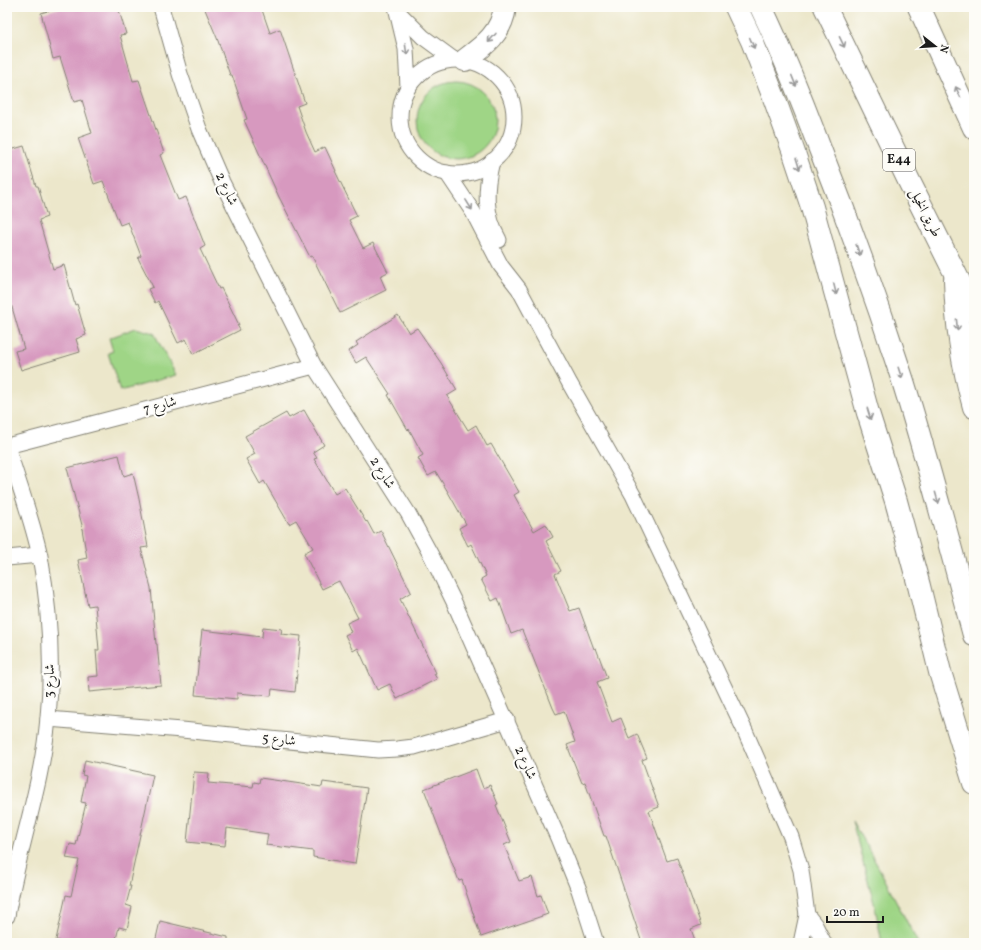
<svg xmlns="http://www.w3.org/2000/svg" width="981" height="950" font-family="Vollkorn,Amiri,serif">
<rect width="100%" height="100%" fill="#fdfcf7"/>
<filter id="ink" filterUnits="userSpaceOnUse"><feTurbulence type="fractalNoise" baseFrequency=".025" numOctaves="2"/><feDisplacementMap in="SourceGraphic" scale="8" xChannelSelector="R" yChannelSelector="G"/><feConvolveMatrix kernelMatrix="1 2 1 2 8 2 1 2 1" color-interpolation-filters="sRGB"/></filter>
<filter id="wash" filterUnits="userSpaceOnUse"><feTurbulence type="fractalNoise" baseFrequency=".012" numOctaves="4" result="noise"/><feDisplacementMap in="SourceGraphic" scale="16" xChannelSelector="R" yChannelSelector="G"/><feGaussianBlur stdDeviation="0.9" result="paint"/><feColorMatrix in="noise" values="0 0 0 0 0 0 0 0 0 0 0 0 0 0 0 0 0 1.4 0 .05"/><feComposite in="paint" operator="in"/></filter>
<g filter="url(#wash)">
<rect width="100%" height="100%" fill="#ece7cb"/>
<g fill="#9fd586" stroke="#5e7851">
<circle cx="456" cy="120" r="39"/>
<path d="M136 328 154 333 176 375 120 391 108 353 113 351 109 338Z"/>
<path d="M852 821 880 870 918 943H882L875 907Z"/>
</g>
<g id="blocks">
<g fill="#d799bf">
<path d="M62 7H118L126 34 120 35 133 81 139 80 164 153 160 155 178 200 186 197 205 246 200 249 219 289 221 288 239 325H237L240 330 193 354 186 339 178 343 158 301 155 303 148 289 153 287 138 258 141 256 128 222 120 225 103 181 94 184 78 138 92 133 82 100 74 102 60 57 53 59 41 13Z"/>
<path d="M204 7H261L270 33 280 29 305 103 297 106 306 132 315 152 325 147 336 171H335L357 216 349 220 363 248 373 243 388 272 380 276 386 290 340 313 312 256 310 257 279 197 244 120 247 119 232 75H230L217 38Z"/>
<path d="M24 146 36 186H38L47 217 39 220 53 269 64 265 75 305 77 304 86 335 76 339 80 352 21 370 15 351 24 349 7 290V151Z"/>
<path d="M398 315 409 333 417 328 441 363 457 390 447 396 468 430 476 425 487 446 491 444 519 492 514 495 534 531 546 524 553 537 546 541 561 571 555 574 570 611 579 608 594 649 596 648 607 678 597 682 612 722 621 718 629 738 637 734 647 758 642 760 659 807 649 811 667 861 677 858 701 925 691 929 696 943H642L606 836H604L585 782 582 783 567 745 575 742 564 711 556 714 553 708 522 630 511 634 498 598 492 601 481 579 486 576 471 544 468 546 459 528 466 524 448 492 436 472 428 476 418 458 423 455 409 429 408 430 388 395 390 394 366 357 356 363 349 351 358 345 356 342Z"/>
<path d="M304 410 324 445 313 452 317 458 314 459 335 494 345 488 366 522 367 521 374 534 381 531 411 592 400 599 436 673 434 674 437 679 397 699 390 684 377 690 358 648 353 651 345 635 351 632 347 623 358 618 339 581 322 589 304 553 313 548 296 520 289 524 264 481 260 484 246 459 255 454 245 436 286 413 289 418Z"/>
<path d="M119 455 124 476 133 473 139 499 148 547 141 548 151 588 156 644H157L161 685 89 692 88 677 98 676 96 650H99L95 605 88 606 78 560 87 558 82 529H83L67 468Z"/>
<path d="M263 627 282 629 281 634 301 636 295 692 272 689 271 696 237 693V699L195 695 202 630 262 637Z"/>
<path d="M85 760 153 775 129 886H131L126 905 132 907 127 929 119 927 115 943H59L60 941 56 940 66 895 71 896 79 860 66 858 70 844 76 845 86 803 81 802 86 776 82 775Z"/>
<path d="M476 769 483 788 490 785 498 804 496 805 511 842 504 845 519 881 532 877 538 896 541 895 548 914 481 937 462 880 459 881 424 789Z"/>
<path d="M194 772 209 773 208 783 253 787 254 782 259 783 260 778 322 787 323 782 367 788 355 864 313 857V851L266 845 268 834 227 828 225 846 187 842Z"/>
<path d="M160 921 228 937V943H155Z"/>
</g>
</g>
</g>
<g filter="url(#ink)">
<use href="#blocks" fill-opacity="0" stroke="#848274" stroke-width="1"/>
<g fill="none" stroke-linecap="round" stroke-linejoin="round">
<defs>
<g id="street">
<path d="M161 7 180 74 199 129 222 182 314 366 408 513 432 557 454 602 558 838 579 890 596 943"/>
<path d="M396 7 406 49 408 87"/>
<path d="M398 12 423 37 453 59"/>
<circle cx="457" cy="117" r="57"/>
<path d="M492 161C485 189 484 214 499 240"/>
<path d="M447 173 473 212 501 266 519 289 570 384 633 495 745 731 791 837 801 870 807 915 801 943"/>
<path d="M7 446C18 482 32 519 40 556 50 610 53 664 48 718 42 786 18 850 7 916"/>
<path d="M7 446 314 366"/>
<path d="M7 558 39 555"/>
<path d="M48 719 182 730 378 750 397 749 414 747 507 720"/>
<path d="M807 915 815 925 824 943"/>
</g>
<g id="highway">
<path d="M736 7 752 41 773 95 793 150 812 207 868 413 896 501 919 586 940 672 974 783"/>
<path d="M761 7C783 53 802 101 820 149 850 225 878 303 903 381 929 465 951 550 974 635"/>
<path d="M825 7 909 181 974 311"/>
<path d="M919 7 974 128"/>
<path d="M465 60C484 46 502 33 505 7"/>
<path d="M955 279C956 324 962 364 974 407"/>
</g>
</defs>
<use href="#street" stroke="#848274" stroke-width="17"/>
<use href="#highway" stroke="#848274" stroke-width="24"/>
<use href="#street" stroke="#fff" stroke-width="15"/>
<use href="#highway" stroke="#fff" stroke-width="22"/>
</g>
<defs><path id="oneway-shaft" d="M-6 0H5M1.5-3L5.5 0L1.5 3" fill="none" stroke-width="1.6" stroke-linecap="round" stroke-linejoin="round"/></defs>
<g stroke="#999">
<use href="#oneway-shaft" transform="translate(492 38) rotate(131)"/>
<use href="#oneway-shaft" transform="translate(842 42) rotate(64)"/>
<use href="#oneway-shaft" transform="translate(752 43) rotate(67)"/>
<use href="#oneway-shaft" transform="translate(406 49) rotate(82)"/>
<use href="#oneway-shaft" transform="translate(794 81) rotate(68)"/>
<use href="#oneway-shaft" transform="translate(958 92) rotate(-115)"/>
<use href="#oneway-shaft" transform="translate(798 164) rotate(72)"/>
<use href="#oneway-shaft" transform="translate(469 205) rotate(58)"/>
<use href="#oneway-shaft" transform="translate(858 250) rotate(71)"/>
<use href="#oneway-shaft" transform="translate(835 289) rotate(76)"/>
<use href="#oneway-shaft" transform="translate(957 325) rotate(84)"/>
<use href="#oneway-shaft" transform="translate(900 373) rotate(72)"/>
<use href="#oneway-shaft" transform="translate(869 414) rotate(73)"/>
<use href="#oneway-shaft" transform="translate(937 498) rotate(74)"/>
</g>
</g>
<g text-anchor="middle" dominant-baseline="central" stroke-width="4" stroke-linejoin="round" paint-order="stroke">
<rect fill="#fdfcf7" stroke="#605f5e" stroke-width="1" x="883" y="149" width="32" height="22" rx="3"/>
<g font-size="13" font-weight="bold" fill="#1c1c1c">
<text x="899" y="160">E44</text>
</g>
<g font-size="14" fill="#1c1c1c" stroke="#fdfcf7">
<text transform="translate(226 189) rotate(65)">شارع 2</text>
<text transform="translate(925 213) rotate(63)">طريق الخيل</text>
<text transform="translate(160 406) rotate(-15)">شارع 7</text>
<text transform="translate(382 473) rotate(58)">شارع 2</text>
<text transform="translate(50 681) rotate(-88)">شارع 3</text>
<text transform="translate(279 740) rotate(6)">شارع 5</text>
<text transform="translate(525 763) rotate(66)">شارع 2</text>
</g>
</g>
<rect width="981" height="950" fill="none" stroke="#fdfcf7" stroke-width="24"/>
<g transform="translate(935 46) rotate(107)" stroke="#fdfcf7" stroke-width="3" paint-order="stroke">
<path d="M0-3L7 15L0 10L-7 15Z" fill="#1c1c1c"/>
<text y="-6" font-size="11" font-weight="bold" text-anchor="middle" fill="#1c1c1c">N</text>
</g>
<path d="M827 916v6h56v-6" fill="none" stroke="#1c1c1c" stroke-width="2"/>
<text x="833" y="916" font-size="12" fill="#1c1c1c" stroke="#fdfcf7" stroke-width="3" paint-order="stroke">20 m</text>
</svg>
